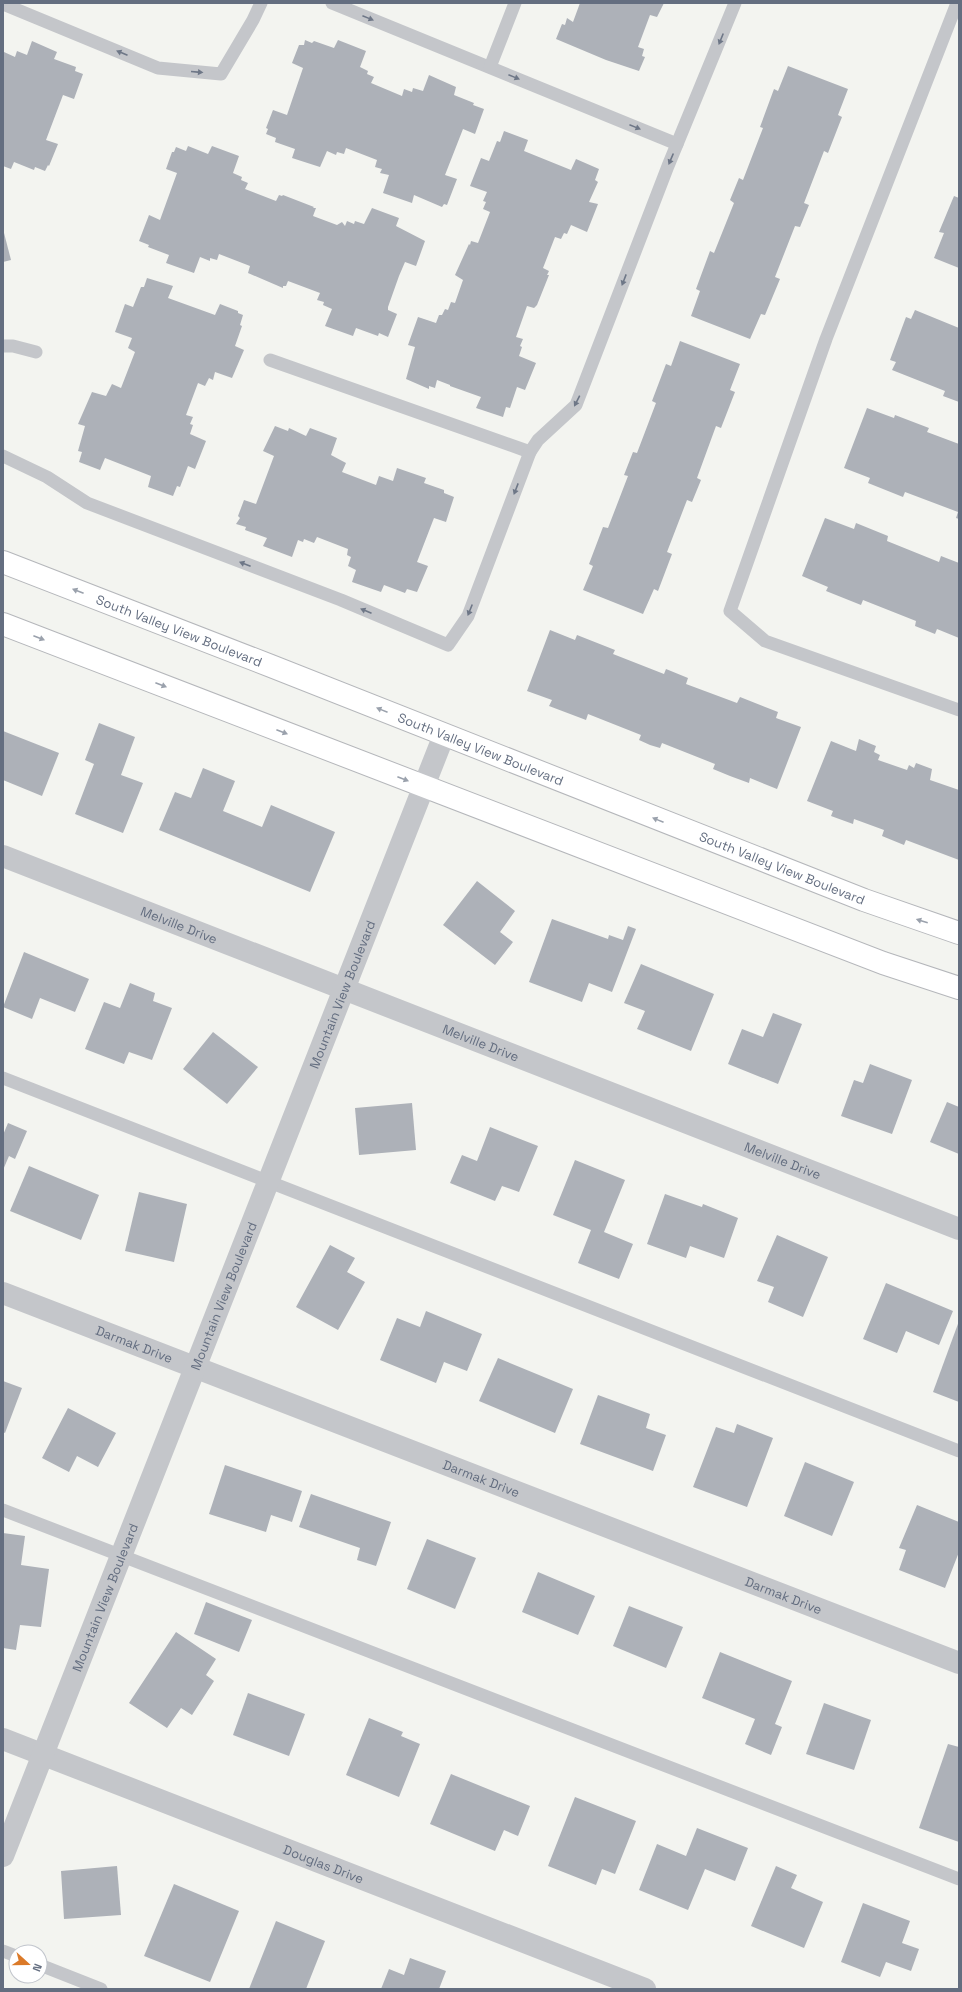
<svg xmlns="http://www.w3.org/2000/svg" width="962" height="1992" font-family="'Space Grotesk',sans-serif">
<rect width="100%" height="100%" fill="#f3f4f0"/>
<g fill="#adb1b8">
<path d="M580 3H664L657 17 650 15 638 47 644 49 642 56 645 57 639 71 606 60 556 39 562 24 565 25 567 18 573 22Z"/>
<path d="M305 40 312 43 314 41 334 48 338 40 366 51 360 67 368 71 367 74 374 77 371 83 402 96 404 89 412 92 413 88 423 91 429 75 456 87 454 95 474 103 473 105 484 109 475 134 463 129 445 175 457 179 447 205 444 204 442 207 414 195 412 203 383 193 389 175 380 173 382 169 375 167 377 160 346 148 344 154 337 152 336 155 327 151 320 167 292 158 295 149 275 142 276 138 266 134 268 129 266 128 273 110 287 115 303 68 292 63 299 45H304Z"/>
<path d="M32 41 57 52 54 59 76 67 75 71 83 74 74 99 63 95 46 140 58 144 49 166 48 165 45 171 35 167 34 170 14 162 11 169 3 166V55L4 52 15 57 17 51 27 55Z"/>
<path d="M788 66 848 89 838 115 842 117 828 153 824 151 804 203 809 205 800 227 795 226 775 277 780 279 765 315 761 314 750 339 691 316 700 291 696 289 710 251 714 253 734 203 730 200 739 178 743 180 763 128 760 127 774 89 778 91Z"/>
<path d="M504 131 528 140 524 151 571 170 576 159 599 169 595 180 598 182 589 202 598 204 587 232 571 225 567 234 564 233 561 239 555 237 543 268 549 271 547 275H549L537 305 534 308 527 306 516 337 523 339 520 346 522 347 519 356 536 363 525 390 517 387 510 408 506 407 503 417 476 408 481 397 450 386V385L437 380 435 388 429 386V389L406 379 415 347 408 345 418 317 436 323 439 315H442L445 309 448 310 451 302 455 303 463 280 455 275 469 244 470 245 471 241 478 243 490 212 483 209 486 202 483 201 487 192 470 186 481 158 489 161 497 141 500 142Z"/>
<path d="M188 146 208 154 212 146 239 156 233 173 242 177 241 180 248 183 245 189 276 201 279 195 282 196 283 195 314 207 313 208H316L313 216 337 225 342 222 345 226 347 221 354 224 355 221 364 224 372 208 399 218 396 226 425 241 416 266 405 262 399 276 388 307V310L397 314 388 337 379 333 378 336 356 328 353 336 325 326 332 309 323 305 324 302 317 300 320 293 288 281 286 286H283V288L248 273 250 266 219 254 217 260 210 258V261L200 257 194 273 166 263 169 255 148 247 149 245 139 241 149 215 160 220 177 173 166 169 172 152H174L176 147 186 151Z"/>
<path d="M954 196 959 198V268L934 258 944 233 939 232Z"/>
<path d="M3 229 11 260 3 262Z"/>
<path d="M147 278 173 286 168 298 215 315 220 304 238 311V313L243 315 240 325 242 326 235 346 244 350 232 378 215 372 213 380 209 378 205 386 198 383 186 415 193 417 190 424 193 425 190 434 206 441 195 469 188 466 180 487 177 486 173 496 148 487 151 476 105 458 100 470 79 462 82 452 78 451 85 426 78 424 92 392 106 396 112 384 121 388 135 352 128 348 132 338 115 332 125 304 133 307 141 287H144Z"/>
<path d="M915 310 959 328V402L943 396 945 391 892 370 896 362 890 360 906 317 911 319Z"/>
<path d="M680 341 740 364 730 390 735 392 721 428 716 426 697 478 701 480 692 502 687 500 667 552 672 554 658 591 654 589 643 614 583 590 593 566 589 564 603 527 608 528 628 476 624 475 633 452 637 453 656 403 652 401 666 364 671 366Z"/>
<path d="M867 408 894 418 895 415 929 428 927 432 959 444V519L956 518 958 512 905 492 903 497 868 483 870 478 844 468Z"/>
<path d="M275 426 288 431 289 428 306 436 310 428 337 438 331 455 346 463 342 472 376 485 379 476 393 481 397 468 426 478 424 483 444 490V493L454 497 446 522 434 518 417 562 428 566 417 592 407 589 405 593 384 585 381 592 352 582 356 570 348 566 351 557 347 555 348 549 317 537 314 543 304 539 303 542 298 540 292 557 263 546 267 538 245 530 246 527 236 524 240 518 238 516 244 500 256 504 274 456 263 451Z"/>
<path d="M825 518 854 529 856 523 888 536 887 541 939 562 941 556 959 563V638L937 629 935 634 915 626 916 621 863 600 861 605 826 591 828 587 802 576Z"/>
<path d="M550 630 575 640 577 635 615 650 613 654 664 674 666 669 688 678 686 684 737 703 740 697 778 712 776 718 801 727 777 789 750 778 749 783 730 776 713 769 715 764 662 743 660 748 650 745 639 740 641 735 588 714 586 720 549 706 552 700 527 691Z"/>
<path d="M99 723 135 737 121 775 143 783 123 833 75 814 94 764 85 760Z"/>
<path d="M3 731 59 753 42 796 3 780Z"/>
<path d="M859 739 876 746 874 752 880 755 878 760 907 770 909 765 914 768 916 763 932 769 930 780 959 790V860L906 840 904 845 882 836 884 830 854 819 853 824 831 816 833 811 807 801 831 741 856 751Z"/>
<path d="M203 768 235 781 223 811 262 827 271 805 335 832 310 892 159 830 175 792 191 798Z"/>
<path d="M477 881 515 911 500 932 513 942 495 965 443 925Z"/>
<path d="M552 919 608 939 609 935 623 940 628 926 636 929 612 992 589 983 582 1002 529 982Z"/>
<path d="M24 952 89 979 75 1012 40 998 32 1019 3 1007Z"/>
<path d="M641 964 714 994 691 1051 637 1029 645 1011 624 1003Z"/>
<path d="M130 983 155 993 153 1001 172 1008 152 1060 129 1052 124 1064 85 1049 104 1002 120 1008Z"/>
<path d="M773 1013 802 1024 778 1084 728 1064 742 1029 763 1037Z"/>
<path d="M213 1032 258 1067 227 1104 183 1069Z"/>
<path d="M870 1064 912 1080 892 1134 841 1116 854 1080 863 1083Z"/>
<path d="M947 1102 959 1107V1154L930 1142Z"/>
<path d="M412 1103 416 1150 359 1155 355 1108Z"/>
<path d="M8 1123 27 1131 15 1159 9 1156 3 1170V1135Z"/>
<path d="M490 1127 538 1146 519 1192 502 1186 495 1201 450 1183 462 1155 477 1161Z"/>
<path d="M575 1160 625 1180 604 1232 633 1244 619 1279 578 1263 591 1230 553 1215Z"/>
<path d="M29 1166 99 1195 81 1240 10 1211Z"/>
<path d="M139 1192 187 1204 174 1262 125 1251Z"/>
<path d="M665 1194 702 1207 703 1204 738 1218 724 1258 690 1246 686 1258 647 1244Z"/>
<path d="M777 1235 828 1257 803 1317 768 1302 774 1287 757 1281Z"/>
<path d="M330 1245 355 1258 347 1272 365 1282 338 1330 296 1307Z"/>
<path d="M886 1283 953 1311 939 1345 906 1331 897 1353 863 1339Z"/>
<path d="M426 1311 482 1334 467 1371 444 1362 436 1383 380 1360 397 1318 420 1327Z"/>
<path d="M959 1321V1402L933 1392Z"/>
<path d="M498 1358 573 1389 555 1433 479 1401Z"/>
<path d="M3 1381 22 1388 5 1433 3 1432Z"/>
<path d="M598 1395 650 1414 646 1428 666 1435 653 1471 580 1444Z"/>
<path d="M68 1408 116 1433 98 1467 77 1456 69 1472 42 1458Z"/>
<path d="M737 1424 773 1438 747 1507 693 1487 716 1427 734 1433Z"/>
<path d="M805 1462 854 1482 832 1536 784 1516Z"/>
<path d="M225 1465 302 1491 292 1522 271 1515 266 1532 209 1514Z"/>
<path d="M311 1494 391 1522 376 1566 357 1560 360 1548 299 1527Z"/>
<path d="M917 1505 959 1522V1552L945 1588 899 1570 906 1550 899 1548Z"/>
<path d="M3 1533 25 1536 21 1565 49 1569 41 1627 20 1625 16 1650 3 1648Z"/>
<path d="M427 1539 476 1558 455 1609 407 1589Z"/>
<path d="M538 1572 595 1596 578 1635 522 1612Z"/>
<path d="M206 1602 252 1620 239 1652 194 1634Z"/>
<path d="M629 1606 683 1627 666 1668 613 1646Z"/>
<path d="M176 1632 216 1659 206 1675 214 1681 192 1715 181 1708 167 1728 129 1703Z"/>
<path d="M720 1652 792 1681 775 1724 782 1727 771 1755 745 1744 755 1719 702 1698Z"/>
<path d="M248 1693 305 1714 289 1756 233 1735Z"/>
<path d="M824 1703 871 1720 854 1770 806 1754Z"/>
<path d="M369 1718 403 1732 401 1736 420 1744 399 1797 346 1775Z"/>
<path d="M948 1744 959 1747V1842L919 1828Z"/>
<path d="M451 1774 530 1806 518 1836 504 1830 495 1851 430 1824Z"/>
<path d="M575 1797 636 1821 615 1874 602 1869 596 1885 548 1866Z"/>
<path d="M697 1828 748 1848 735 1881 705 1869 688 1910 639 1890 657 1844 686 1856Z"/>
<path d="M117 1866 121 1915 64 1919 61 1871Z"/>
<path d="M776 1866 797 1875 791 1888 823 1902 804 1948 751 1926Z"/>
<path d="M174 1884 239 1911 210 1982 144 1956Z"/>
<path d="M863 1903 910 1921 902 1943 919 1949 911 1971 886 1962 880 1977 841 1962Z"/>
<path d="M276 1921 325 1941 306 1989H249Z"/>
<path d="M410 1958 446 1971 439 1989H381L389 1969 404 1975Z"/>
</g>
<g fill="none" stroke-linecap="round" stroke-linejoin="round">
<defs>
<g id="primary">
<path id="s5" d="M3 562 271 666 864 900 959 933"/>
<path d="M3 624 883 963 959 988"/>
</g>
</defs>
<use href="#primary" stroke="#b5b7bb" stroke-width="24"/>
<g stroke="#c4c6ca" stroke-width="13">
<path d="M332 3 677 144"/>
<path d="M957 3 826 339 730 611 765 641 959 710"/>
<path d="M3 4 158 68 221 74 253 20 261 3"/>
<path d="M490 67 515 3"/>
<path d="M3 346H13L36 352"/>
<path d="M270 360 530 452"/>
<path d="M3 456 47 477 87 503 341 600 448 645 468 616 530 452 538 440 576 405 668 166 735 3"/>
<path d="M3 1078 959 1451"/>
<path d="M3 1510 959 1879"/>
<path d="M3 1951 16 1956"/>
<path d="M40 1965 101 1989"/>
</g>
<g stroke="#c4c6ca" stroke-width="22">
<path id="s1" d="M3 856 959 1229"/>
<path id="s2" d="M3 1293 959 1663"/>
<path id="s3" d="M3 1739 645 1989"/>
<path id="s4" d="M3 1856 444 735"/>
</g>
<use href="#primary" stroke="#fff" stroke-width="22"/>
</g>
<defs><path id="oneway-solid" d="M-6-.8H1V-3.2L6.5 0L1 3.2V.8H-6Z"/></defs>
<g fill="#6e7787">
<use href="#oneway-solid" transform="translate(368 18) rotate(22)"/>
<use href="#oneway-solid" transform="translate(721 39) rotate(112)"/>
<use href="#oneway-solid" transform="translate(122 53) rotate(-157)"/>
<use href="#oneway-solid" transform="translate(197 72) rotate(5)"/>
<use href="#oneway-solid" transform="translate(514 77) rotate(22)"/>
<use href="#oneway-solid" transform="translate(635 127) rotate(22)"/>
<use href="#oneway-solid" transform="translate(671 159) rotate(113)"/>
<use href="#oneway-solid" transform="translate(624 280) rotate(111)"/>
<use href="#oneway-solid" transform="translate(577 401) rotate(117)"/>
<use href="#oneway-solid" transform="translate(516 489) rotate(111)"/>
<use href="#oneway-solid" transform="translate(245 564) rotate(-159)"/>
<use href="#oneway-solid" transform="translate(470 610) rotate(112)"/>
<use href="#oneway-solid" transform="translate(366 611) rotate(-157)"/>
</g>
<g fill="#9aa1ac">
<use href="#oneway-solid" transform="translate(78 591) rotate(-159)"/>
<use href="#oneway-solid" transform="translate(39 638) rotate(21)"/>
<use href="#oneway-solid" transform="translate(161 685) rotate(21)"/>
<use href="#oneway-solid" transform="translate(382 710) rotate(-158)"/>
<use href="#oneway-solid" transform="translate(282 732) rotate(21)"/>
<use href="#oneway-solid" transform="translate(403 779) rotate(21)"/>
<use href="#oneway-solid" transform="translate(658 820) rotate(-158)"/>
<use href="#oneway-solid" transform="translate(922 921) rotate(-163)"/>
</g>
<g text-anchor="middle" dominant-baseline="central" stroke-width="4" stroke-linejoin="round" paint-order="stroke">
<g font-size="13" fill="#646e80" stroke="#fff">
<text stroke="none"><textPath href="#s5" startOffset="189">South Valley View Boulevard</textPath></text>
<text stroke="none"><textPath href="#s5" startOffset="513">South Valley View Boulevard</textPath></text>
<text stroke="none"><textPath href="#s5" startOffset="837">South Valley View Boulevard</textPath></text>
<text stroke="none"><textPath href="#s1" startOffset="189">Melville Drive</textPath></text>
<text stroke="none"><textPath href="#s4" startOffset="926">Mountain View Boulevard</textPath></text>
<text stroke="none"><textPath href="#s1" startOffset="513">Melville Drive</textPath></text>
<text stroke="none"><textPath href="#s1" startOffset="837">Melville Drive</textPath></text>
<text stroke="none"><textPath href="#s4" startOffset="602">Mountain View Boulevard</textPath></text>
<text stroke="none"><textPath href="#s2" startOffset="141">Darmak Drive</textPath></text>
<text stroke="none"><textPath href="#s2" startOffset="513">Darmak Drive</textPath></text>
<text stroke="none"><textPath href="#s2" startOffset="837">Darmak Drive</textPath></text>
<text stroke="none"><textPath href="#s4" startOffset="278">Mountain View Boulevard</textPath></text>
<text stroke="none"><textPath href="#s3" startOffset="344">Douglas Drive</textPath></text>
</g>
</g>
<rect width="962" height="1992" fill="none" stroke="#646e80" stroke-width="8"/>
<g transform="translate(28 1964) rotate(111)"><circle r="19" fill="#ffffff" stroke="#c1c5cc"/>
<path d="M0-3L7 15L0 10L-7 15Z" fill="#db7a29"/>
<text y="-6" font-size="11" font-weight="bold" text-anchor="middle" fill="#646e80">N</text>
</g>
</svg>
